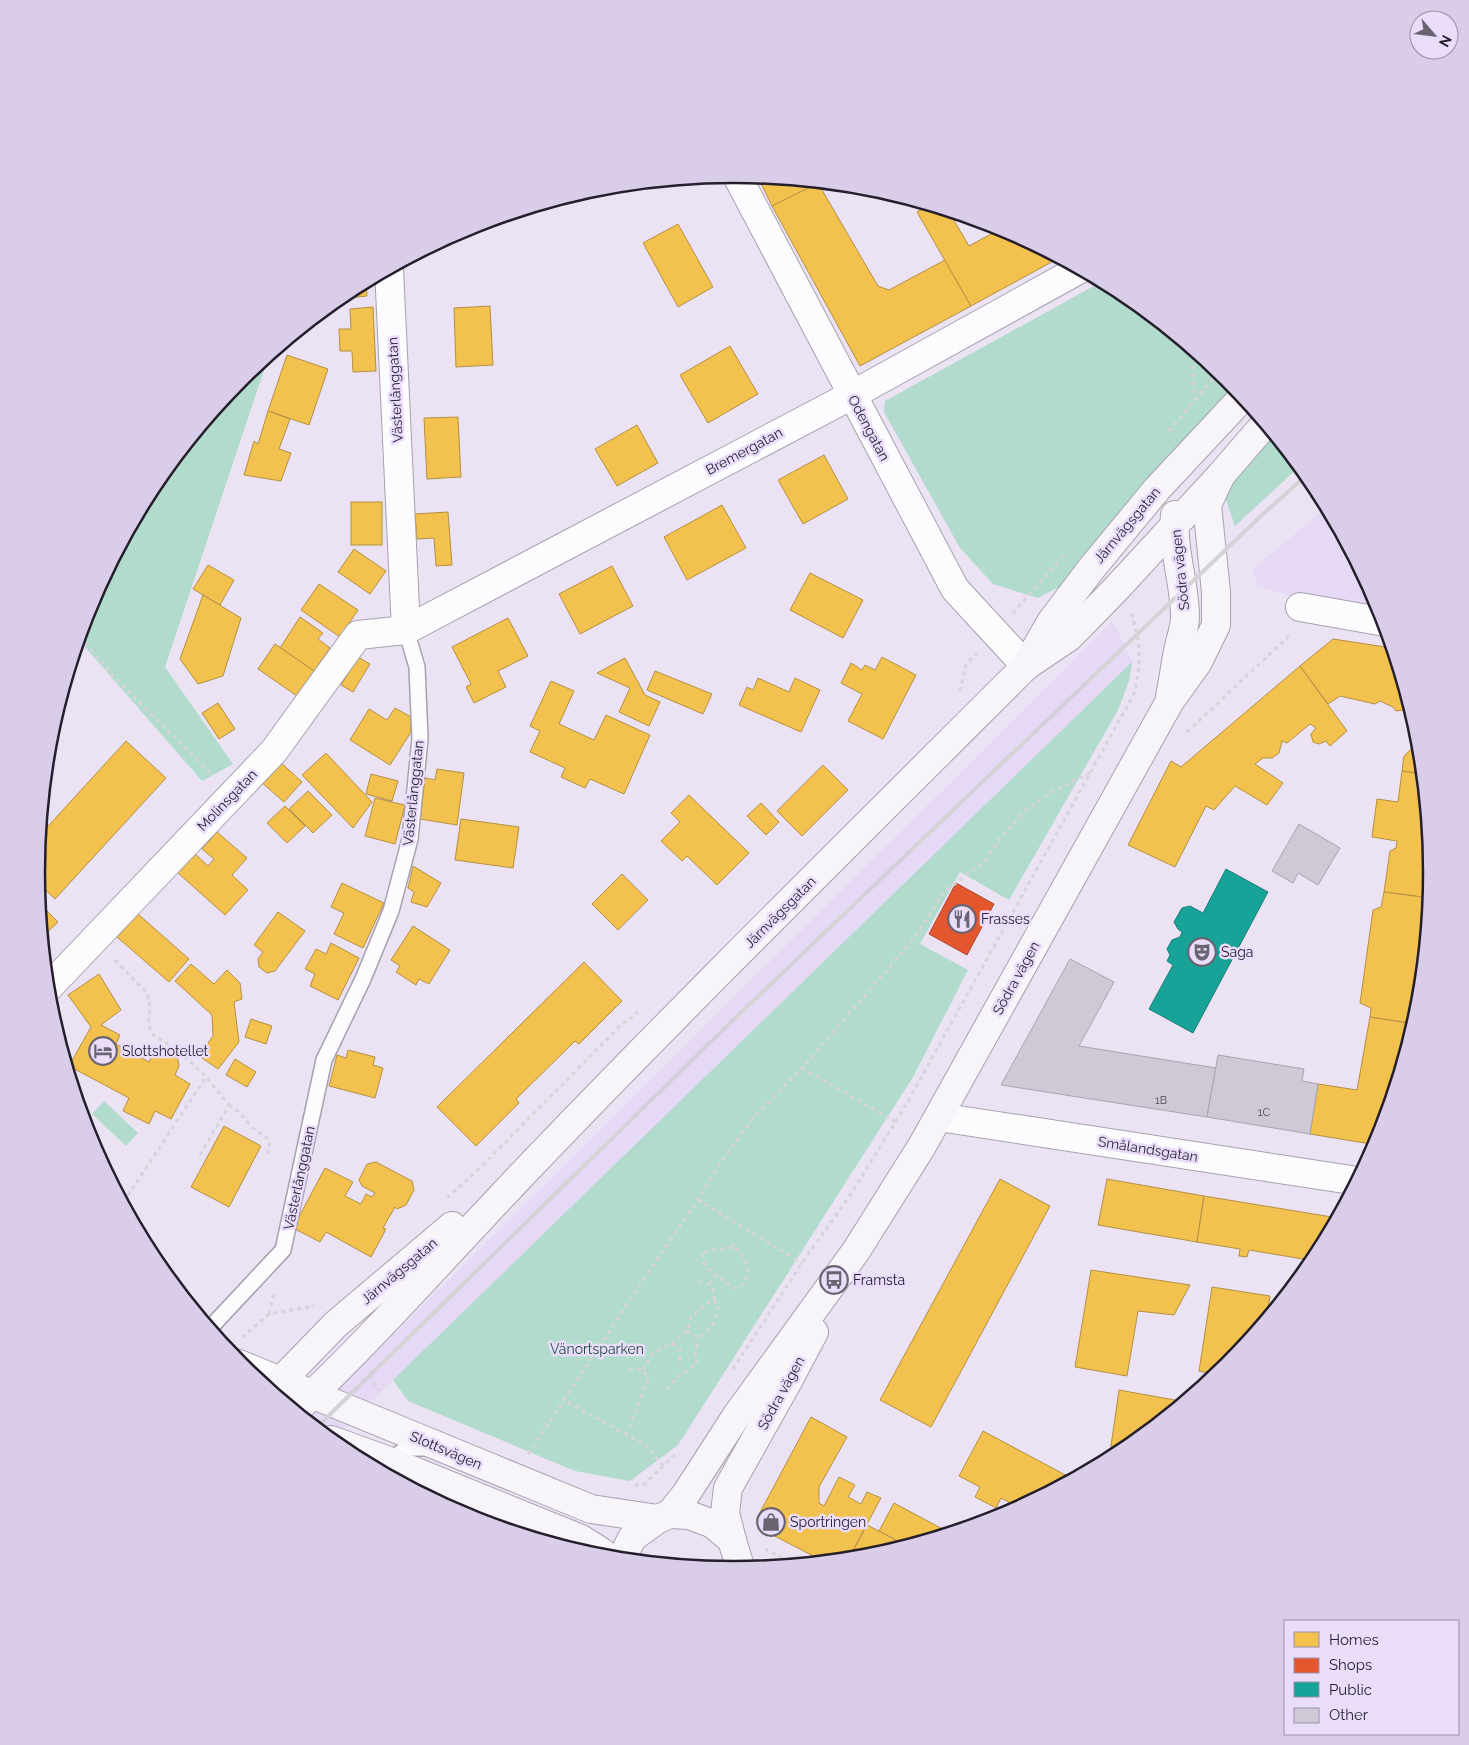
<svg xmlns="http://www.w3.org/2000/svg" width="1469" height="1745" font-family="Raleway,sans-serif">
<rect width="100%" height="100%" fill="#ebe3f4"/>
<g fill="#e6d9f6">
<path d="M1327 507 1380 606 1381 610 1303 599 1257 586 1253 569Z"/>
<path d="M1113 621 1132 662 331 1441 305 1419 376 1352Z"/>
</g>
<g fill="#b1dbcc">
<path d="M1103 281 1123 292 1228 379 1234 386 1164 466 1069 582 1038 598 993 584 960 548 884 412 885 401Z"/>
<path d="M269 355 165 667 233 764 202 781 79 640 90 605 154 484 241 379Z"/>
<path d="M1275 435 1300 466 1235 526 1225 497 1233 481Z"/>
<path d="M1132 662 1130 678 1118 710 1009 900 960 872 920 944 968 970 913 1077 678 1445 630 1481 575 1471 408 1401 393 1380Z"/>
<path d="M104 1101 138 1133 126 1146 92 1114Z"/>
</g>
<g fill="#f2c14e" stroke="#b49044">
<path d="M758 177 820 183 772 206Z"/>
<path d="M818 183 878 286 889 290 945 260 971 306 860 366 772 206Z"/>
<path d="M929 205 949 212 969 246 1002 228 1059 258 971 306 917 212Z"/>
<path d="M678 224 713 287 678 307 643 243Z"/>
<path d="M366 282 367 296 339 299 347 292Z"/>
<path d="M490 306 493 365 456 367 454 308Z"/>
<path d="M373 307 376 371 353 372 352 351H340L339 329H351L350 309Z"/>
<path d="M730 346 758 394 708 423 680 375Z"/>
<path d="M287 355 328 369 309 425 268 411Z"/>
<path d="M268 411 290 419 279 449 291 453 281 481 244 475 254 441 258 444Z"/>
<path d="M458 417 461 477 427 479 424 418Z"/>
<path d="M637 425 658 463 617 486 595 449Z"/>
<path d="M824 455 848 499 803 524 778 480Z"/>
<rect x="351" y="502" width="31" height="43"/>
<path d="M722 505 746 548 687 580 664 537Z"/>
<path d="M448 512 452 565 436 566 434 538 417 539 415 514Z"/>
<path d="M354 549 386 571 370 594 338 572Z"/>
<path d="M208 565 234 580 220 605 193 589Z"/>
<path d="M612 566 633 606 580 634 559 594Z"/>
<path d="M810 573 863 600 843 638 790 610Z"/>
<path d="M319 584 358 610 340 637 301 610Z"/>
<path d="M203 595 241 618 223 676 198 684 180 659Z"/>
<path d="M300 617 323 633 318 639 330 648 314 671 280 648Z"/>
<path d="M508 618 528 656 498 671 506 687 474 703 466 687 471 684 452 647Z"/>
<path d="M1333 639 1392 648 1411 709 1396 711 1393 707 1380 701 1375 704 1340 696 1328 704 1300 666Z"/>
<path d="M275 644 314 671 297 696 258 669Z"/>
<path d="M358 657 370 664 353 692 341 685Z"/>
<path d="M882 657 916 675 883 739 848 721 862 694 841 683 851 663 862 670 865 665 875 670Z"/>
<path d="M625 658 645 695 660 702 649 726 619 712 630 688 597 673Z"/>
<path d="M1300 666 1347 731 1330 746 1326 741 1319 744 1313 742 1311 734 1316 728 1310 724 1287 743 1282 741 1279 753 1272 758H1263L1255 764 1283 783 1267 805 1235 786 1214 810 1206 806 1175 867 1128 845 1171 761 1181 767Z"/>
<path d="M655 671 712 694 703 714 647 690Z"/>
<path d="M758 678 789 692 795 678 820 690 801 732 739 705 747 687 753 690Z"/>
<path d="M551 681 574 691 559 724 594 740 606 715 650 735 624 794 590 779 585 788 561 777 565 768 530 752 540 731 530 726Z"/>
<path d="M218 703 235 729 219 739 202 713Z"/>
<path d="M395 708 411 717V732L390 765 350 740 369 709 387 720Z"/>
<path d="M126 741 166 778 55 899 37 882 36 872 40 835Z"/>
<path d="M1420 741 1423 774 1402 771 1404 756Z"/>
<path d="M326 753 372 802 353 828 302 775Z"/>
<path d="M278 760 302 782 284 802 260 781Z"/>
<path d="M823 765 848 790 802 836 777 811Z"/>
<path d="M437 769 464 773 457 825 420 819 425 778 435 780Z"/>
<path d="M1402 771 1423 774 1433 872 1430 898 1384 892 1390 851 1396 848 1397 841 1372 837 1377 799 1398 802Z"/>
<path d="M371 774 398 781 392 801 366 794Z"/>
<path d="M308 791 332 815 313 833 289 809Z"/>
<path d="M689 795 749 853 717 885 687 856 682 861 661 841 680 822 671 813Z"/>
<path d="M375 798 405 805 395 844 365 836Z"/>
<path d="M761 803 779 822 766 835 747 816Z"/>
<path d="M285 806 305 826 287 843 267 823Z"/>
<path d="M461 819 519 827 513 868 455 860Z"/>
<path d="M217 832 247 858 232 875 248 890 225 915 177 872 194 853 208 866 214 859 202 849Z"/>
<path d="M413 866 441 883 427 907 411 902 414 892 408 888Z"/>
<path d="M622 874 648 900 618 930 592 904Z"/>
<path d="M342 883 384 903 363 948 334 934 344 913 331 907Z"/>
<path d="M1384 892 1430 898 1419 1009 1415 1024 1370 1017 1371 1008 1360 1003 1373 910 1381 907Z"/>
<path d="M39 903 58 922 43 936Z"/>
<path d="M278 912 305 931 275 971 267 973 259 967 258 959 263 952 254 945Z"/>
<path d="M138 914 189 959 169 982 117 937Z"/>
<path d="M413 926 450 950 429 984 419 979 416 985 396 972 400 966 391 960Z"/>
<path d="M331 943 359 958 338 1000 310 986 315 974 305 969 316 949 326 954Z"/>
<path d="M584 962 622 1001 579 1044 575 1041 516 1099 519 1103 476 1146 437 1107Z"/>
<path d="M191 964 214 984 227 970 240 983 242 999 234 1002 239 1042 218 1069 199 1056 213 1036 212 1015 175 981Z"/>
<path d="M99 974 121 1010 101 1025 120 1035 116 1044 149 1062 154 1052 166 1049 177 1055 179 1066 175 1075 190 1084 171 1119 155 1111 149 1124 123 1111 129 1098 69 1066 91 1027 68 995Z"/>
<path d="M1370 1017 1415 1024 1379 1140 1377 1145 1310 1134 1318 1084 1357 1090Z"/>
<path d="M251 1019 272 1026 266 1044 245 1037Z"/>
<path d="M348 1050 375 1057 373 1065 383 1068 375 1098 329 1086 337 1055 346 1058Z"/>
<path d="M235 1059 256 1072 247 1087 226 1075Z"/>
<path d="M224 1126 261 1146 229 1207 191 1187Z"/>
<path d="M376 1162 412 1181 414 1190 406 1205 397 1209 395 1207 383 1228 386 1229 371 1257 326 1232 320 1242 293 1228 325 1168 353 1182 345 1196 361 1204 366 1194 372 1197 375 1193 362 1186 359 1180 367 1164Z"/>
<path d="M1000 1179 1050 1206 931 1427 880 1400Z"/>
<path d="M1107 1179 1204 1196 1197 1242 1098 1225Z"/>
<path d="M1204 1196 1338 1218 1315 1261 1249 1250 1247 1257 1239 1256 1240 1249 1197 1242Z"/>
<path d="M1091 1270 1190 1285 1174 1315 1138 1311 1127 1376 1075 1367Z"/>
<path d="M1212 1287 1270 1296 1266 1321 1228 1366 1218 1375 1199 1371Z"/>
<path d="M1119 1390 1175 1400 1173 1411 1122 1453 1109 1460Z"/>
<path d="M811 1417 847 1437 819 1487V1503L824 1506 839 1477 855 1485 848 1497 861 1504 867 1492 881 1498 848 1560 825 1562 759 1528 757 1518Z"/>
<path d="M983 1431 1071 1478 1069 1482 1020 1508 1001 1498 996 1508 975 1497 980 1487 959 1476Z"/>
<path d="M894 1503 950 1533 907 1546 879 1531Z"/>
<path d="M867 1525 879 1531 907 1546 870 1557 848 1560Z"/>
</g>
<path fill="#e4572e" stroke="#aa462d" d="M956 883 994 904 967 955 929 934Z"/>
<path fill="#17a398" stroke="#1b7b77" d="M1226 869 1268 892 1193 1033 1149 1009 1173 965 1167 961 1170 955 1167 949 1172 940 1180 937 1182 932 1178 929 1174 922 1182 908 1190 906 1203 913Z"/>
<g fill="#cfc9d6" stroke="#a9a3b0">
<path d="M1299 824 1340 848 1318 885 1298 873 1293 883 1272 871Z"/>
<path d="M1070 959 1114 982 1079 1046 1216 1068 1207 1117 1001 1085Z"/>
<path d="M1218 1055 1304 1069 1302 1081 1318 1084 1310 1134 1207 1117Z"/>
</g>
<g fill="none" stroke-linecap="round" stroke-linejoin="round">
<defs>
<g id="lane">
<path d="M211 1330V1327L283 1250 324 1060 363 979 391 911 410 839 420 739 417 667 406 630"/>
<path d="M385 1464 407 1448H426"/>
</g>
<g id="street">
<path d="M736 174 955 589 1026 666"/>
<path d="M389 269 406 630"/>
<path d="M1300 607 1385 622"/>
<path d="M48 988 274 751 358 635 406 630 852 395 1080 269"/>
<path d="M939 1117 1358 1181"/>
<path d="M239 1364 280 1381"/>
</g>
<g id="secondary">
<path d="M1028 662 1051 622 1091 569 1157 489 1243 397"/>
<path d="M1170 697C1173 682 1175 666 1178 651 1180 640 1185 628 1185 617 1185 583 1172 550 1175 515"/>
<path d="M280 1381 591 1509 658 1519"/>
<path d="M271 1391 336 1324 452 1226"/>
<path d="M295 1411C379 1332 455 1244 535 1161 696 993 862 830 1026 666L1069 637 1115 590 1221 475"/>
<path d="M331 1440 389 1461 581 1539 600 1551 609 1558"/>
<path d="M670 1514 686 1494 737 1415 856 1251 922 1146 1170 701 1198 662 1216 625V592L1207 505 1221 475 1265 424"/>
<path d="M732 1540 725 1513 728 1488 788 1381 814 1332"/>
<path d="M621 1560 632 1538 658 1519 670 1514 689 1515 713 1524 732 1540 741 1570"/>
</g>
</defs>
<use href="#lane" stroke="#a7a1ae" stroke-width="18"/>
<use href="#street" stroke="#a7a1ae" stroke-width="30"/>
<use href="#secondary" stroke="#a7a1ae" stroke-width="30"/>
<g stroke="#d6d4d9" stroke-width="3" stroke-dasharray="4 4" stroke-linecap="butt">
<path d="M1195 401 1193 364 1196 352"/>
<path d="M1169 431 1219 371"/>
<path d="M1013 613 1066 552"/>
<path d="M80 637 114 677 212 775"/>
<path d="M960 691 966 664 977 653"/>
<path d="M1187 732 1287 638 1290 632"/>
<path d="M115 960 148 994 150 1010 148 1024 153 1035 178 1050 206 1077 123 1203"/>
<path d="M802 1068 896 1122"/>
<path d="M229 1105C239 1110 244 1119 252 1127 258 1133 265 1135 270 1142L267 1157"/>
<path d="M200 1155 229 1105 206 1077"/>
<path d="M447 1198 477 1171 619 1027 638 1012"/>
<path d="M698 1200 802 1263"/>
<path d="M733 1247 734 1239"/>
<path d="M710 1284 716 1275 734 1288H738C755 1278 747 1256 733 1247L702 1252 705 1266 716 1275"/>
<path d="M269 1314 274 1293"/>
<path d="M687 1331 699 1338C710 1331 725 1311 714 1300"/>
<path d="M242 1337 269 1314 309 1307 314 1305"/>
<path d="M673 1343 680 1350V1366"/>
<path d="M733 1369 802 1263 849 1197 907 1103 1134 694C1141 661 1142 646 1131 613"/>
<path d="M643 1370C652 1355 654 1349 672 1345L676 1340 687 1331 691 1317 703 1306 714 1300C714 1287 712 1283 699 1282"/>
<path d="M370 1375 379 1391"/>
<path d="M667 1389 679 1376 690 1369 697 1363 695 1351 699 1338"/>
<path d="M626 1435 648 1380C645 1370 639 1366 629 1371"/>
<path d="M528 1454 564 1400"/>
<path d="M663 1466 647 1446 564 1400 647 1274 698 1200 719 1165 753 1118 802 1068 916 936 944 892 986 860 1000 838 1023 813 1046 795 1090 773"/>
<path d="M635 1485H643L677 1453"/>
<path d="M765 1549 795 1565"/>
</g>
<use href="#lane" stroke="#fcfbfd" stroke-width="15"/>
<use href="#street" stroke="#fcfbfd" stroke-width="28"/>
<use href="#secondary" stroke="#f7f5f9" stroke-width="28"/>
<path stroke="#d4d2d7" stroke-width="4" d="M316 1428 730 1023 1262 515 1307 475"/>
</g>
<defs>
<symbol id="restaurant-ring" viewBox="-11 -11 22 22"><circle r="9.5" fill="#eadcfb" stroke="#6a6471" stroke-width="1.5"/><path d="M-5-6h1v4h1v-4h1v4h1v-4h1v5L-1.5 .5V6h-2V.5L-5-1ZM5-6V6H3V1.5H1.5Q1.5-4 5-6Z" fill="#6a6471"/></symbol>
<symbol id="theatre-ring" viewBox="-11 -11 22 22"><circle r="9.5" fill="#eadcfb" stroke="#6a6471" stroke-width="1.5"/><path d="M-5-5.5Q0-4 5-5.5V0Q5 5 0 6Q-5 5-5 0ZM-3.3-2.5H-1v1.5H-3.3ZM1-2.5H3.3v1.5H1ZM-2.8 1Q0 5.5 2.8 1Z" fill="#6a6471"/></symbol>
<symbol id="hotel-ring" viewBox="-11 -11 22 22"><circle r="9.5" fill="#eadcfb" stroke="#6a6471" stroke-width="1.5"/><path d="M-6-4.5h1.5V1H6V5H4.5V3h-9V5H-6ZM-4 0a1.8 1.8 0 1 1 3.6 0ZM.5 0V-2.5h3Q6-2.5 6 0Z" fill="#6a6471"/></symbol>
<symbol id="bus-ring" viewBox="-11 -11 22 22"><circle r="9.5" fill="#eadcfb" stroke="#6a6471" stroke-width="1.5"/><path d="M-5-6H5V4H4V6H2V4H-2V6H-4V4H-5ZM-3.5-4V0h7V-4ZM-3.5 1.2v1.5H-2V1.2ZM2 1.2v1.5H3.5V1.2Z" fill="#6a6471"/></symbol>
<symbol id="shop-ring" viewBox="-11 -11 22 22"><circle r="9.5" fill="#eadcfb" stroke="#6a6471" stroke-width="1.5"/><path d="M-5-2.5h2.3a2.7 3.5 0 0 1 5.4 0H5L5.5 6h-11ZM-1.5-2.5h3a1.5 2.3 0 0 0-3 0Z" fill="#6a6471"/></symbol>
</defs>
<g fill-rule="evenodd">
<use href="#restaurant-ring" x="946" y="903" width="32" height="32"/>
<use href="#theatre-ring" x="1186" y="936" width="32" height="32"/>
<use href="#hotel-ring" x="87" y="1035" width="32" height="32"/>
<use href="#bus-ring" x="818" y="1264" width="32" height="32"/>
<use href="#shop-ring" x="755" y="1506" width="32" height="32"/>
</g>
<g text-anchor="middle" dominant-baseline="central" stroke-width="5" stroke-linejoin="round" paint-order="stroke">
<g font-size="11" fill="#4f4a56">
<text x="1161" y="1100">1B</text>
<text x="1264" y="1112">1C</text>
</g>
<g font-size="14" fill="#241f2b" stroke="#eadcfb">
<text transform="translate(395 390) rotate(-93)">Västerlånggatan</text>
<text transform="translate(869 428) rotate(62)">Odengatan</text>
<text transform="translate(744 451) rotate(-28)">Bremergatan</text>
<text transform="translate(1127 525) rotate(-50)">Järnvägsgatan</text>
<text transform="translate(1180 570) rotate(-96)">Södra vägen</text>
<text transform="translate(413 793) rotate(-84)">Västerlånggatan</text>
<text transform="translate(227 800) rotate(-46)">Molinsgatan</text>
<text transform="translate(780 912) rotate(-45)">Järnvägsgatan</text>
<text transform="translate(1016 978) rotate(-61)">Södra vägen</text>
<text transform="translate(1148 1149) rotate(9)">Smålandsgatan</text>
<text transform="translate(299 1178) rotate(-78)">Västerlånggatan</text>
<text transform="translate(399 1271) rotate(-40)">Järnvägsgatan</text>
<text transform="translate(781 1393) rotate(-61)">Södra vägen</text>
<text transform="translate(446 1450) rotate(23)">Slottsvägen</text>
</g>
<g font-size="14" fill="#241f2b" stroke="#eadcfb" text-anchor="start">
<text x="981" y="919">Frasses</text>
<text x="1221" y="952">Saga</text>
<text x="122" y="1051">Slottshotellet</text>
<text x="853" y="1280">Framsta</text>
<text x="790" y="1522">Sportringen</text>
</g>
<g font-size="14" fill="#204f3b" stroke="#eadcfb">
<text x="597" y="1349">Vänortsparken</text>
</g>
</g>
<path d="M0 0H1469V1745H0ZM45 872a689 689 0 1 1 1378 0a689 689 0 1 1-1378 0Z" fill="#dacdea" fill-rule="evenodd"/>
<path fill="none" stroke="#241f2b" stroke-width="2.5" d="M45 872a689 689 0 1 1 1378 0a689 689 0 1 1-1378 0Z"/>
<rect x="1284" y="1620" width="175" height="115" fill="#eadcfb" stroke="#9b90a8"/>
<rect x="1294" y="1632" width="25" height="15" fill="#f2c14e" stroke="#9b90a8"/>
<text x="1329" y="1645" font-size="15" fill="#241f2b">Homes</text>
<rect x="1294" y="1658" width="25" height="15" fill="#e4572e" stroke="#9b90a8"/>
<text x="1329" y="1670" font-size="15" fill="#241f2b">Shops</text>
<rect x="1294" y="1682" width="25" height="15" fill="#17a398" stroke="#9b90a8"/>
<text x="1329" y="1695" font-size="15" fill="#241f2b">Public</text>
<rect x="1294" y="1708" width="25" height="15" fill="#cfc9d6" stroke="#9b90a8"/>
<text x="1329" y="1720" font-size="15" fill="#241f2b">Other</text>
<g transform="translate(1434 35) rotate(118)"><circle r="24" fill="#eadcfb" stroke="#9b90a8"/>
<path d="M0-4L9 19L0 12L-9 19Z" fill="#6a6471"/>
<text y="-8" font-size="14" font-weight="bold" text-anchor="middle" fill="#241f2b">N</text>
</g>
</svg>
